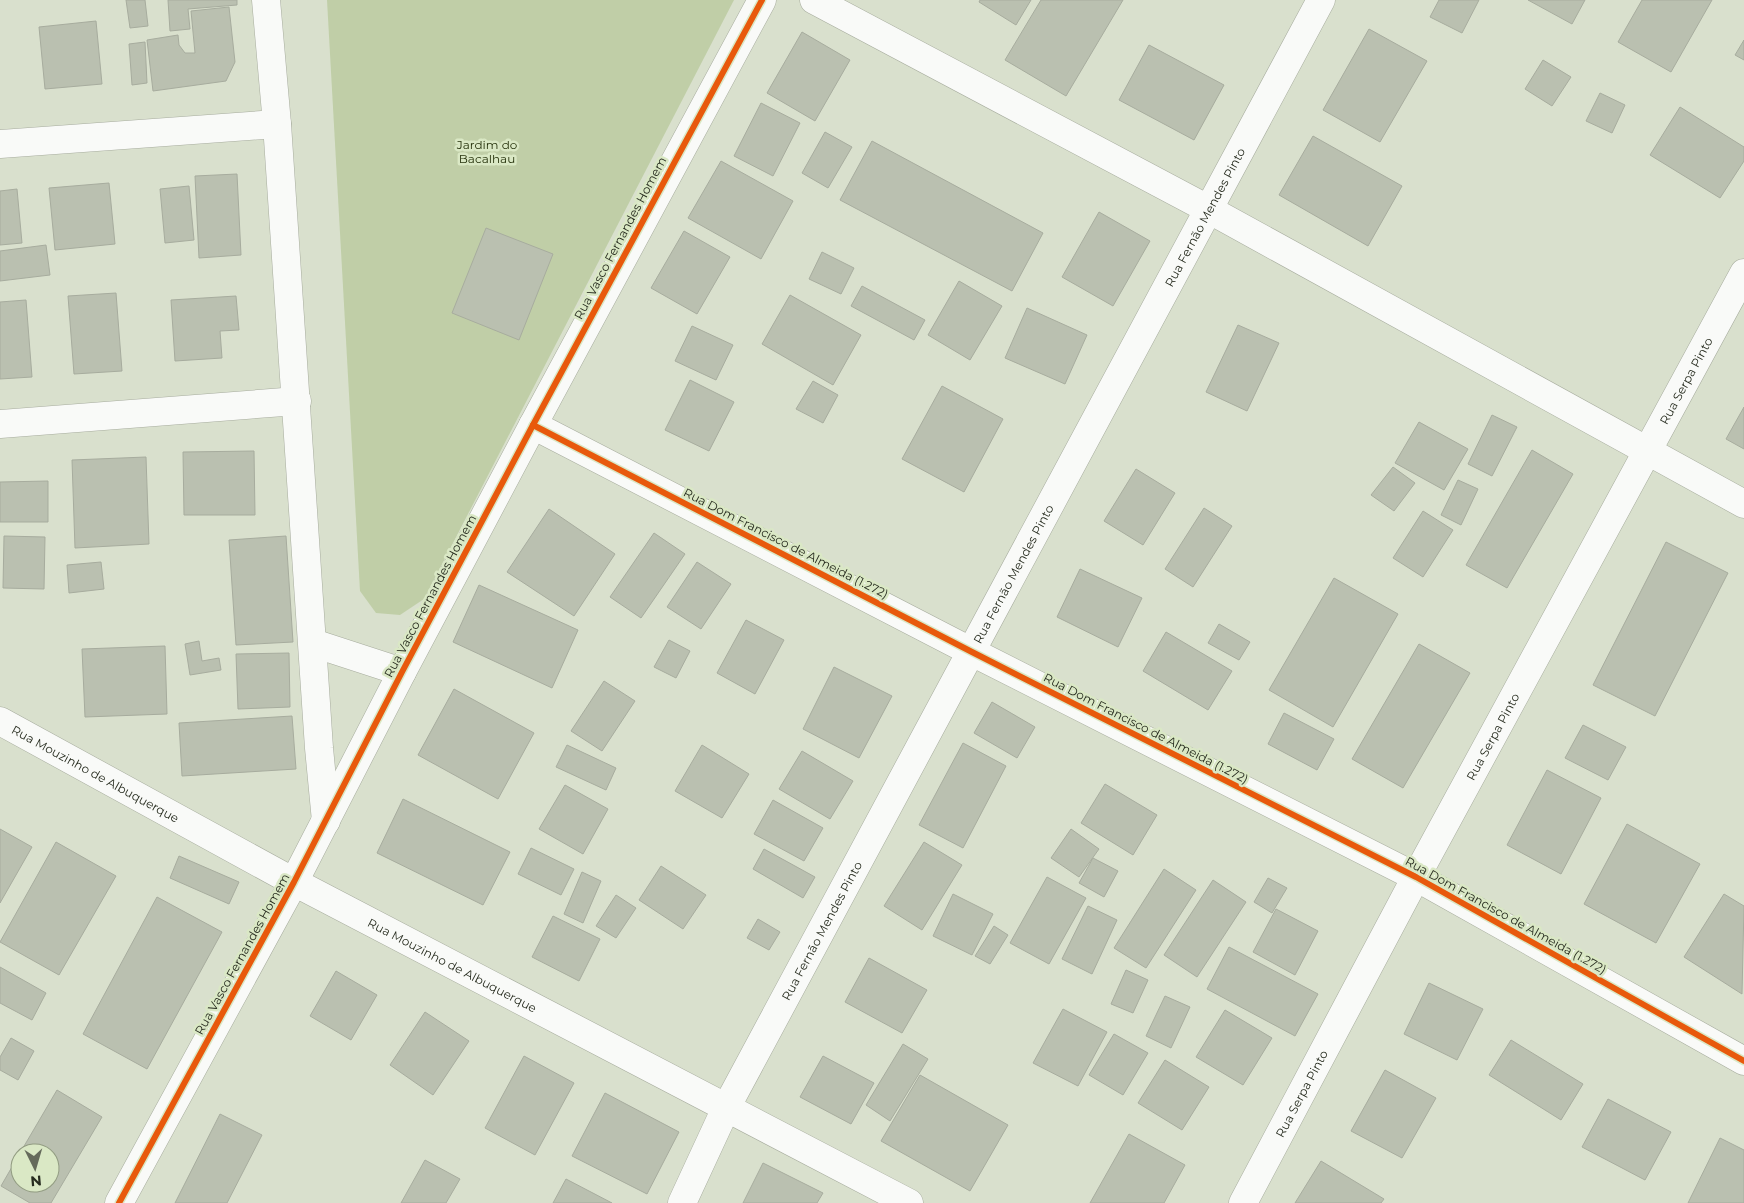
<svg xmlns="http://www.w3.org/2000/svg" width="1744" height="1203" font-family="Montserrat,sans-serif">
<rect width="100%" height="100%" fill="#d9e0cd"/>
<path fill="#c0cea7" d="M327 0H734L424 599 400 615 376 613 360 591Z"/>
<g fill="#bac0b0" stroke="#a7ac9e">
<path d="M126 0H145L148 26 130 28Z"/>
<path d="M168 0H237V5L188 9 190 29 170 31Z"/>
<path d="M980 0H1031L1016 25 979 2Z"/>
<path d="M1041 0H1123L1066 96 1005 60Z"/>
<path d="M1439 0H1479L1462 33 1430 17Z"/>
<path d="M1528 0H1585L1572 24Z"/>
<path d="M1642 0H1712L1671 72 1618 42Z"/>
<path d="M229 7 235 62 226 81 153 91 147 40 178 35 179 45 185 53H195L191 11Z"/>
<path d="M96 21 102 84 45 89 39 27Z"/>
<path d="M1369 29 1427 61 1380 142 1323 110Z"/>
<path d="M802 32 850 60 815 121 767 93Z"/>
<path d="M1744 40V60L1735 55Z"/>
<path d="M145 42 147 83 132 85 129 44Z"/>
<path d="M1149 45 1224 85 1194 140 1119 100Z"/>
<path d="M1543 60 1571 77 1552 106 1525 89Z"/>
<path d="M1600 93 1625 105 1612 133 1586 121Z"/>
<path d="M761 103 800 123 773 176 734 156Z"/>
<path d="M1680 107 1744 147V161L1720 198 1650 155Z"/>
<path d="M825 132 852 147 828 188 802 173Z"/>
<path d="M1313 136 1402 186 1368 246 1279 195Z"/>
<path d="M872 141 1043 233 1012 291 840 200Z"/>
<path d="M721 161 793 201 761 259 688 218Z"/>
<path d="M237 174 241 255 199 258 195 176Z"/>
<path d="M109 183 115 244 55 250 49 188Z"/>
<path d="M189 186 194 240 165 243 160 189Z"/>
<path d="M17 189 22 243 0 245V191Z"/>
<path d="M1099 212 1150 241 1113 306 1062 277Z"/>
<path d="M486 228 553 254 519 340 452 313Z"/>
<path d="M684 231 730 257 697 314 651 288Z"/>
<path d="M46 245 50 275 0 281V251Z"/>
<path d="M822 252 854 268 841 294 809 279Z"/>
<path d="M959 281 1002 306 970 360 928 335Z"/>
<path d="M862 286 925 320 914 340 851 306Z"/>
<path d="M116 293 122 371 74 374 68 296Z"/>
<path d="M790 295 861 335 833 385 762 344Z"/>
<path d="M236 296 239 330 220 331 222 358 175 361 171 300Z"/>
<path d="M26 300 32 377 0 379V302Z"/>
<path d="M1027 308 1087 335 1065 384 1005 358Z"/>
<path d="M1238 325 1279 343 1247 411 1206 392Z"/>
<path d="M692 326 733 345 716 380 675 361Z"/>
<path d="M690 380 734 402 709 451 665 430Z"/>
<path d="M813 381 838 395 823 423 796 409Z"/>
<path d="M942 386 1003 419 964 492 902 459Z"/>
<path d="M1744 407V449L1726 439Z"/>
<path d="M1492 415 1517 427 1492 476 1468 464Z"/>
<path d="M1419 422 1468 449 1444 490 1395 463Z"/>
<path d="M1532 450 1573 474 1507 588 1466 565Z"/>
<path d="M254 451 255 515H184L183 452Z"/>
<path d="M146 457 149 544 75 548 72 460Z"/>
<path d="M1393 467 1415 483 1394 511 1371 495Z"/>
<path d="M1136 469 1175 493 1143 545 1104 521Z"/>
<path d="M1458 480 1478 489 1461 525 1441 515Z"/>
<path d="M48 481V522H0V482Z"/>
<path d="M1204 508 1232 526 1193 587 1165 569Z"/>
<path d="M549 509 615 554 574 616 507 572Z"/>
<path d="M1423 511 1453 530 1423 577 1393 558Z"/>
<path d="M654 533 685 554 641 618 610 597Z"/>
<path d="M4 536 45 537 44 589 3 588Z"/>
<path d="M286 536 293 642 236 645 229 540Z"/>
<path d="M1666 542 1728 573 1655 716 1593 685Z"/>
<path d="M101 562 104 589 69 593 67 565Z"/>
<path d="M697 562 731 584 701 629 667 607Z"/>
<path d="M1080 569 1142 598 1118 647 1057 617Z"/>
<path d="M1334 578 1398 614 1333 727 1269 690Z"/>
<path d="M479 585 578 630 552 688 453 642Z"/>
<path d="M746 620 784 640 755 694 717 673Z"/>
<path d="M1219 624 1250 642 1239 660 1208 643Z"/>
<path d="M1166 632 1232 671 1208 710 1143 671Z"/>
<path d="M669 640 690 651 676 678 654 667Z"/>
<path d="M199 641 202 661 219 658 221 670 190 675 185 644Z"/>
<path d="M1419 644 1470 673 1403 788 1352 759Z"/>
<path d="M165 646 167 714 85 717 82 649Z"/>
<path d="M289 653 290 707 238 709 236 654Z"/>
<path d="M834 667 892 696 859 758 803 729Z"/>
<path d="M604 681 635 701 602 751 571 731Z"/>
<path d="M454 689 534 733 498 799 418 755Z"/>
<path d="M992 702 1035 727 1017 758 974 733Z"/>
<path d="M1284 713 1334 739 1317 770 1268 744Z"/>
<path d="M292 716 296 769 182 776 179 723Z"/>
<path d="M1583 725 1626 747 1608 780 1565 758Z"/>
<path d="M963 743 1006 766 963 848 919 825Z"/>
<path d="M567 745 616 768 606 790 556 767Z"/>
<path d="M702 745 749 774 722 818 675 791Z"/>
<path d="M802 751 853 781 830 819 779 789Z"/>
<path d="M1547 770 1601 798 1561 874 1507 845Z"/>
<path d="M1105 784 1157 815 1133 855 1081 823Z"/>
<path d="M565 785 608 809 583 854 539 829Z"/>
<path d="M403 799 510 852 483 905 377 853Z"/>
<path d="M773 800 823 828 804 861 754 834Z"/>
<path d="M1627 824 1700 864 1656 943 1584 904Z"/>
<path d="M0 829 32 847 0 903Z"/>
<path d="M1071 829 1099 849 1079 877 1051 858Z"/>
<path d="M56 842 116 876 59 975 0 942Z"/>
<path d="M924 842 962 865 922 930 884 906Z"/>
<path d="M531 848 574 869 561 895 518 874Z"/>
<path d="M764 849 815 877 803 898 753 869Z"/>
<path d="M179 856 239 882 229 904 170 878Z"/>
<path d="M1093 858 1118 871 1104 897 1079 883Z"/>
<path d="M661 866 706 895 683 929 639 900Z"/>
<path d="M1164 869 1196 890 1146 968 1114 948Z"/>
<path d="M582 872 601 881 583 923 564 914Z"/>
<path d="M1047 877 1086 898 1049 964 1010 943Z"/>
<path d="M1268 878 1287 888 1272 913 1254 902Z"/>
<path d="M1213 880 1246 902 1197 977 1164 955Z"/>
<path d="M953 894 993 914 972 955 933 936Z"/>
<path d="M1724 894 1744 906 1742 994 1684 957Z"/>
<path d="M616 895 636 908 616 938 596 926Z"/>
<path d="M157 897 222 932 147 1069 83 1034Z"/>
<path d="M1088 906 1117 920 1092 974 1062 959Z"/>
<path d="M1276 909 1318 931 1295 975 1253 952Z"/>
<path d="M553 916 600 939 579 981 532 957Z"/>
<path d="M758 919 780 932 769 950 747 938Z"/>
<path d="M994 926 1008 935 990 964 975 956Z"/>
<path d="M1229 947 1318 994 1295 1036 1207 989Z"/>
<path d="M869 958 927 990 902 1033 845 1002Z"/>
<path d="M0 967 46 993 32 1020 0 1003Z"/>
<path d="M1126 970 1148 980 1133 1013 1111 1004Z"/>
<path d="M336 971 377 995 351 1040 310 1016Z"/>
<path d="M1429 983 1483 1009 1457 1060 1404 1034Z"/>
<path d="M1165 996 1190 1007 1171 1048 1146 1036Z"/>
<path d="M1063 1009 1107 1032 1078 1086 1033 1063Z"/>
<path d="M1225 1010 1272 1038 1243 1085 1196 1057Z"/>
<path d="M425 1012 469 1041 433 1095 390 1065Z"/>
<path d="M1114 1034 1148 1053 1123 1095 1089 1075Z"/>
<path d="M11 1038 34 1051 18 1080 0 1070V1057Z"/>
<path d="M1511 1040 1583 1084 1561 1120 1489 1075Z"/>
<path d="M903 1044 928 1059 890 1121 866 1105Z"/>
<path d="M524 1056 574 1083 535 1155 485 1128Z"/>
<path d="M823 1056 874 1083 851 1124 800 1097Z"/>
<path d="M1165 1060 1209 1087 1182 1130 1138 1103Z"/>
<path d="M1385 1070 1436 1098 1402 1158 1351 1131Z"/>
<path d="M920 1075 1008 1125 970 1191 881 1141Z"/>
<path d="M57 1090 102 1117 51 1203H30L1 1186 20 1153V1183H50V1153H20Z"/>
<path d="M605 1093 679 1132 647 1194 572 1156Z"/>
<path d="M1608 1099 1671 1132 1645 1180 1582 1147Z"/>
<path d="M220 1114 262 1135 227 1203H175Z"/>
<path d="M1129 1134 1185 1165 1164 1203H1090Z"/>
<path d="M1720 1138 1744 1150V1203H1688Z"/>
<path d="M425 1160 460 1179 446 1203H401Z"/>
<path d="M1321 1161 1384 1199 1381 1203H1295Z"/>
<path d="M763 1163 823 1193 817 1203H743Z"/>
<path d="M566 1179 612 1203H553Z"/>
</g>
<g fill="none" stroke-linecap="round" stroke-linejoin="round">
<defs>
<g id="minor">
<path d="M266 0 277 124 319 748 326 821"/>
<path d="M814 0 1208 209 1744 504"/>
<path d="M0 144 277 124"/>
<path d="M0 424 297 401"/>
<path d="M533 425 972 652 1416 877 1744 1061"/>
<path d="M313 643 402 672"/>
<path id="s1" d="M0 721 294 882 909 1203"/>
<path d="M119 1203 294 882 402 672 533 425 762 0"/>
<path id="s2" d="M682 1203 726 1108 1321 0"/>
<path id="s3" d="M1243 1203 1416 877 1744 273"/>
</g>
</defs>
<use href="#minor" stroke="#a7ac9e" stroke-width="29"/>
<use href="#minor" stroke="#f9faf8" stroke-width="28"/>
<defs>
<g id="cycleway">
<path d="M533 425 972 652 1416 877 1744 1061"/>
<path d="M119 1203 294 882 402 672 533 425 762 0"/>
</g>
</defs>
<use href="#cycleway" stroke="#dae8c5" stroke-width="9"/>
<use href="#cycleway" stroke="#e8590c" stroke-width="6"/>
</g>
<g text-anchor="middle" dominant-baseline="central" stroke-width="5" stroke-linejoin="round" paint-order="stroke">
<g font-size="12" fill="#26320c" stroke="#dae8c5">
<text x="487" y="144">Jardim do<tspan x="487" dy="14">Bacalhau</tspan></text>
</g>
<g font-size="12" fill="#262b1e" stroke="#dae8c5">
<text stroke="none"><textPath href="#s2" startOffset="1116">Rua Fernão Mendes Pinto</textPath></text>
<text transform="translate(620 238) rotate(-62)">Rua Vasco Fernandes Homem</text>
<text stroke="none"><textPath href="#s3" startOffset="934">Rua Serpa Pinto</textPath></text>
<text transform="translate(786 543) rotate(27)">Rua Dom Francisco de Almeida (1.272)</text>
<text stroke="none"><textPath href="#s2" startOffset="711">Rua Fernão Mendes Pinto</textPath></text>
<text transform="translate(430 596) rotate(-62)">Rua Vasco Fernandes Homem</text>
<text transform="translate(1146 728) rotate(27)">Rua Dom Francisco de Almeida (1.272)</text>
<text stroke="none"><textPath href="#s3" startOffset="529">Rua Serpa Pinto</textPath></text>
<text stroke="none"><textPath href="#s1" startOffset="109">Rua Mouzinho de Albuquerque</textPath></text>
<text transform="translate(1506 915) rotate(29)">Rua Dom Francisco de Almeida (1.272)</text>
<text stroke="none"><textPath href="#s2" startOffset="306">Rua Fernão Mendes Pinto</textPath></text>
<text transform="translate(242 954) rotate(-61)">Rua Vasco Fernandes Homem</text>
<text stroke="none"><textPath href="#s1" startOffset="514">Rua Mouzinho de Albuquerque</textPath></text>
<text stroke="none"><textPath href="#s3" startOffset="124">Rua Serpa Pinto</textPath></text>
</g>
</g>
<g transform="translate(35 1168) rotate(175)"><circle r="24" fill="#dae8c5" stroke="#929c82"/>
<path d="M0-4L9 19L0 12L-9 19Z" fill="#656a5b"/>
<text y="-8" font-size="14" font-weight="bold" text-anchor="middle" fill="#262b1e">N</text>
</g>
</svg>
